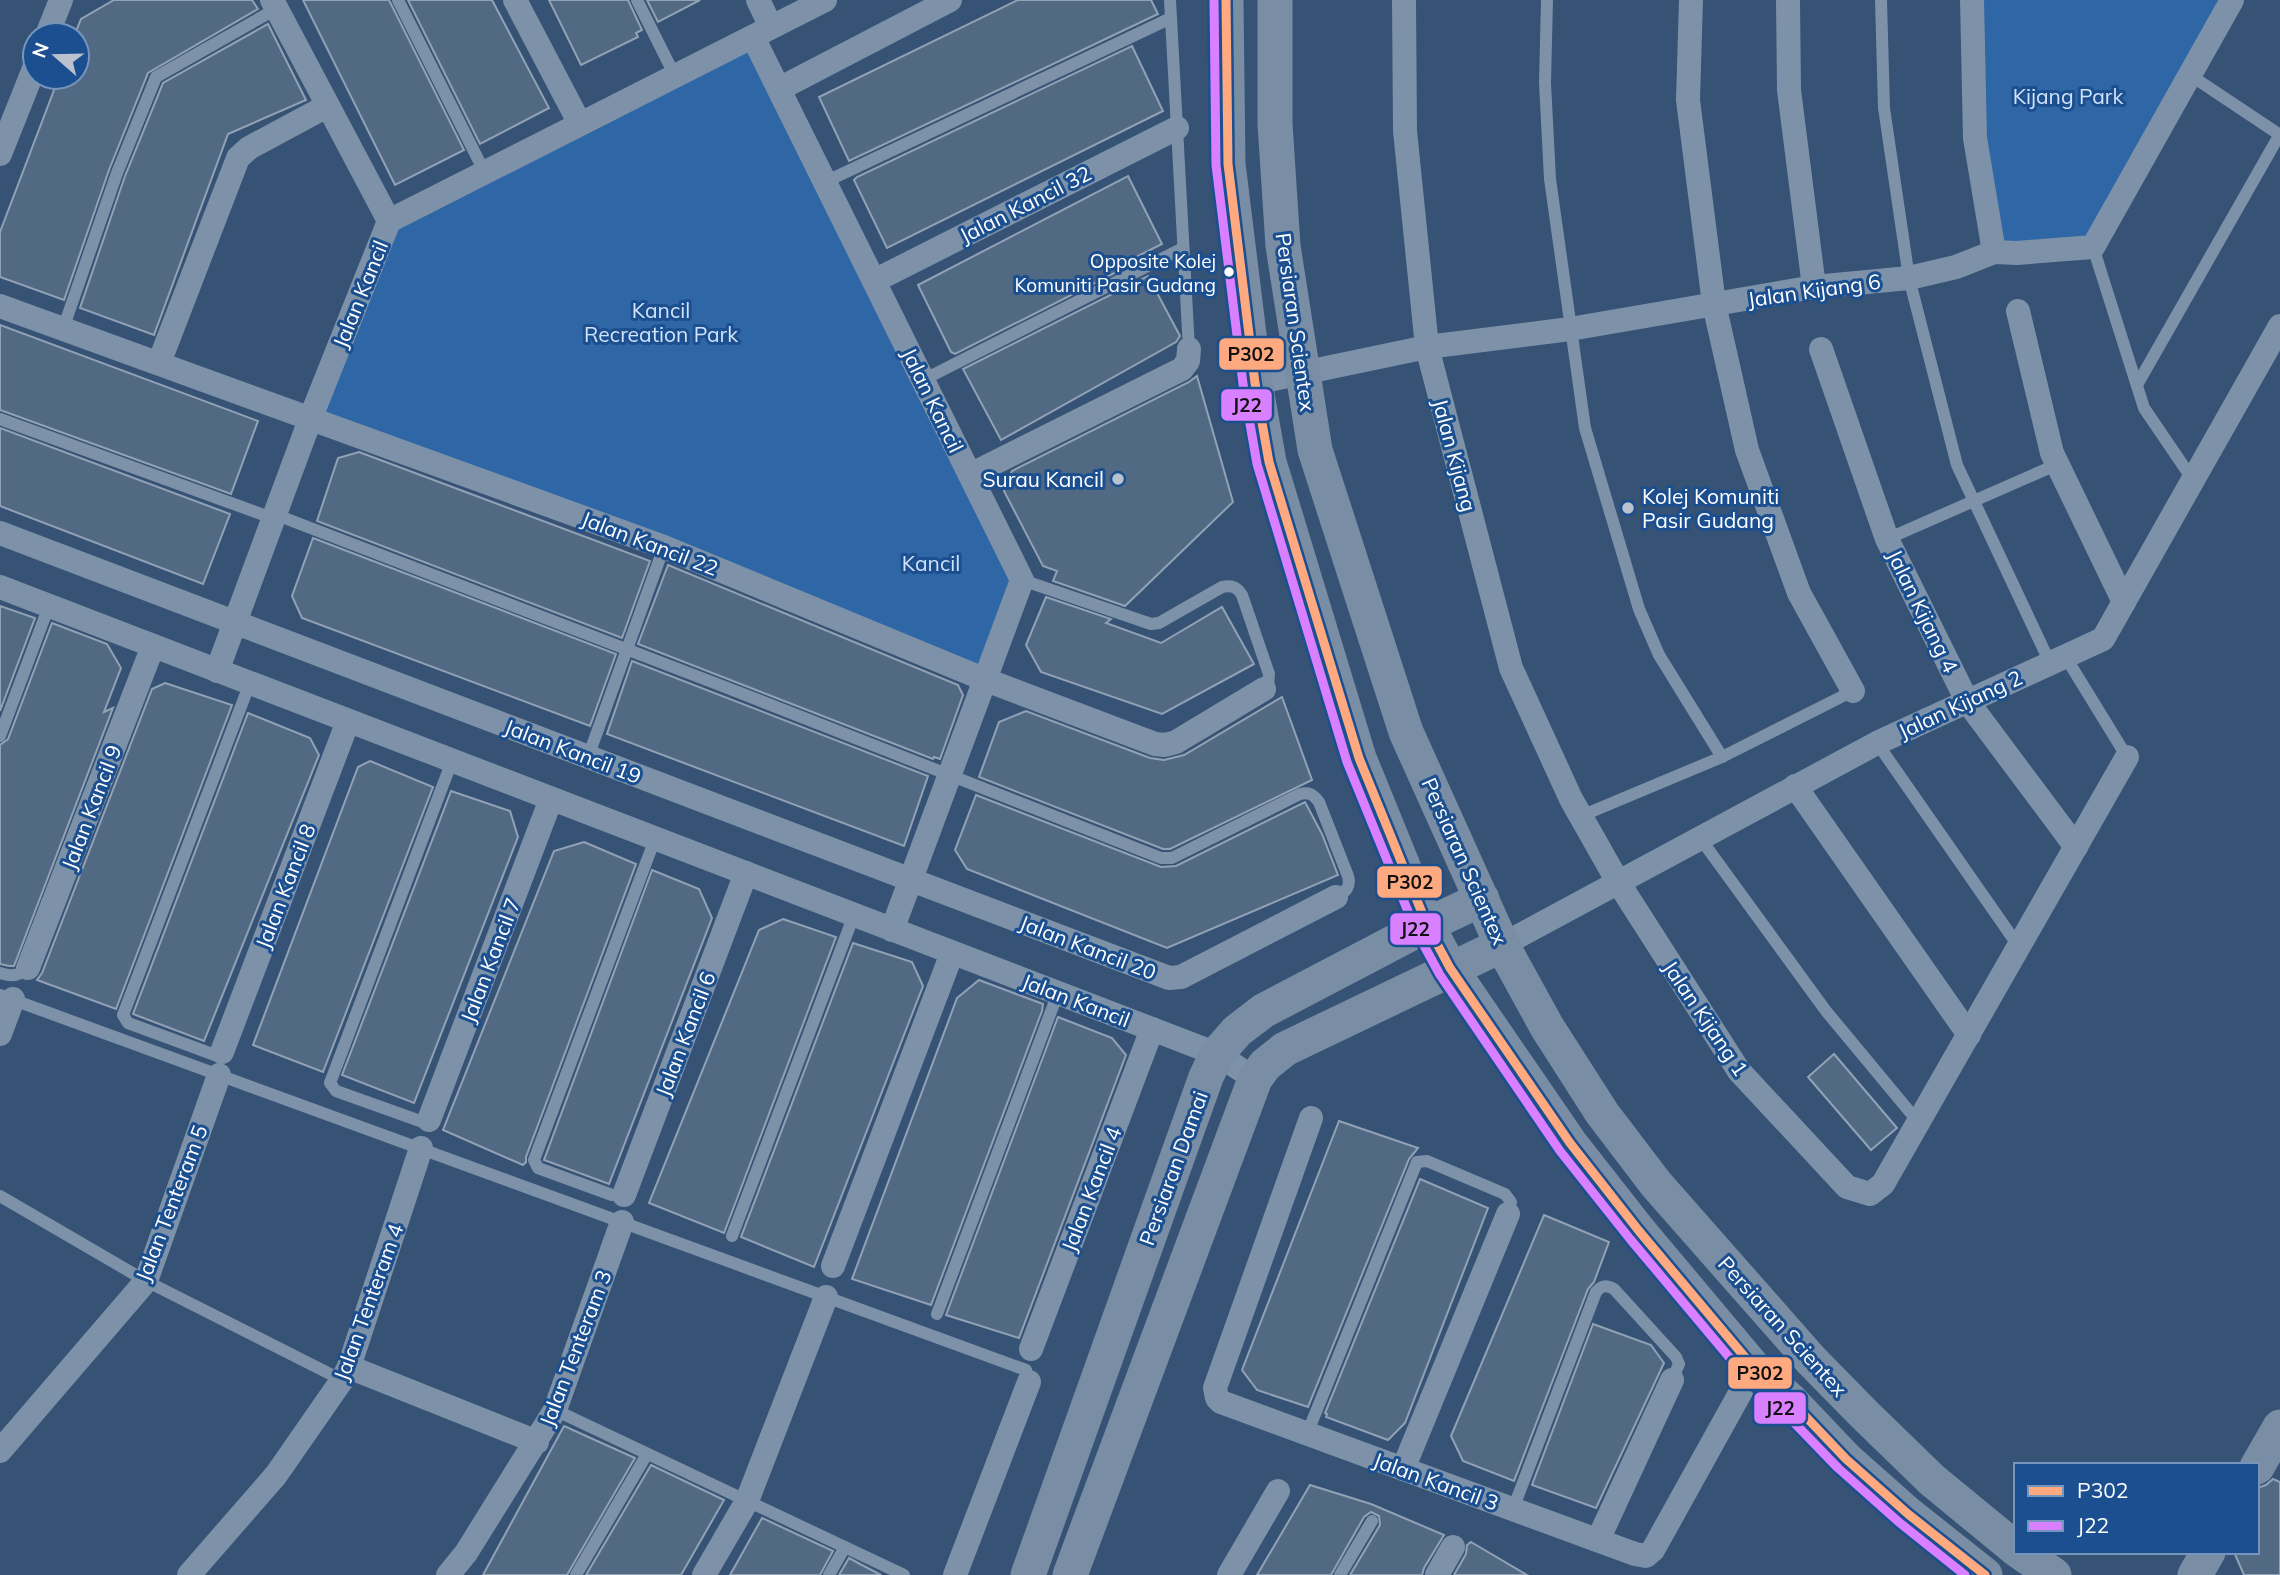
<svg xmlns="http://www.w3.org/2000/svg" width="2280" height="1575" font-family="Mulish,sans-serif">
<rect width="100%" height="100%" fill="#365274"/>
<g fill="#2f66a5">
<path d="M1972 0H2232L2093 247 1994 252Z"/>
<path d="M751 33 1022 580 987 680 319 418 397 227Z"/>
</g>
<g fill="#526984" stroke="#92a2b6" stroke-width="2">
<path d="M114 0H252L258 9 148 73 109 170 64 300 0 277V232L59 77H77V29L81 19Z"/>
<path d="M303 0H389L464 150 395 185Z"/>
<path d="M408 0H492L549 108 480 144Z"/>
<path d="M549 0H628L642 30 636 33 638 37 581 65Z"/>
<path d="M647 0H700L658 22Z"/>
<path d="M1018 0H1151L1158 14 849 161 819 97Z"/>
<path d="M268 24 306 100 228 134 154 335 80 308 125 176 163 83Z"/>
<path d="M1132 46 1163 111 887 248 854 180 857 177Z"/>
<path d="M1128 176 1162 244 1138 256 1140 260 955 354 951 352 918 285Z"/>
<path d="M1148 276 1180 336 1176 342 1001 440 963 369Z"/>
<path d="M0 325 258 421 231 494 0 410Z"/>
<path d="M1197 376 1233 502 1125 606 1053 581 1057 571 1043 566 1004 491 1012 471 1189 382Z"/>
<path d="M0 428 230 514 203 584 0 506Z"/>
<path d="M359 452 650 561 622 638 317 521 338 458Z"/>
<path d="M313 538 616 654 590 726 302 618 292 596Z"/>
<path d="M668 565 958 685 963 695 940 759 934 757 933 759 638 644Z"/>
<path d="M1046 597 1111 619 1106 623 1161 643 1222 607 1254 664 1162 714 1041 672 1026 645Z"/>
<path d="M0 606 35 618 0 711Z"/>
<path d="M52 623 107 644 121 668 104 712 113 708 14 966H9L0 964V745L8 739Z"/>
<path d="M632 661 928 776 904 846 607 734Z"/>
<path d="M165 683 232 705 116 1009 37 980 42 973 152 689Z"/>
<path d="M1282 697 1312 780 1170 849H1163L979 777 999 722 1026 711 1150 758 1164 760 1184 755Z"/>
<path d="M248 713 310 738 319 755 204 1041 133 1014Z"/>
<path d="M370 761 433 787 323 1072 253 1045 358 767Z"/>
<path d="M451 791 510 811 518 837 414 1103 342 1075Z"/>
<path d="M976 795 1161 867 1176 866 1305 802 1322 834 1338 875 1167 948 967 869 955 850Z"/>
<path d="M584 842 636 864 526 1157V1162L523 1165 443 1130 554 851Z"/>
<path d="M652 870 699 889 712 918 609 1184 544 1160Z"/>
<path d="M783 919 836 937 724 1233 649 1203 759 930Z"/>
<path d="M853 943 912 962 923 986 814 1267 741 1237Z"/>
<path d="M979 980 1043 1004 1042 1011 931 1305 852 1279 957 998Z"/>
<path d="M1058 1017 1112 1038 1126 1055 1019 1338 946 1315Z"/>
<path d="M1834 1054 1897 1128 1871 1150 1808 1077Z"/>
<path d="M1339 1121 1418 1148 1409 1159 1308 1407 1257 1390 1242 1370Z"/>
<path d="M1420 1179 1488 1208 1405 1423 1388 1440 1326 1417 1327 1414 1325 1413Z"/>
<path d="M1544 1215 1609 1242 1594 1282 1588 1289 1514 1481 1463 1461 1451 1436Z"/>
<path d="M1593 1324 1651 1345 1664 1363 1596 1508 1532 1485Z"/>
<path d="M564 1426 635 1458 567 1575H483Z"/>
<path d="M651 1465 724 1500 681 1575H586Z"/>
<path d="M2273 1479 2280 1482V1575H2244L2234 1552H2257V1492L2260 1487 2266 1485Z"/>
<path d="M1310 1485 1371 1504 1444 1535 1424 1568 1422 1575H1350L1380 1525 1379 1516 1371 1512 1364 1517 1331 1575H1257Z"/>
<path d="M762 1518 833 1551 820 1575H730Z"/>
<path d="M1471 1542 1527 1575H1454L1466 1554 1467 1545Z"/>
<path d="M849 1558 860 1564 881 1575H839Z"/>
</g>
<g fill="none" stroke-linecap="round" stroke-linejoin="round">
<g stroke="#7d92a8" stroke-width="12">
<path d="M398 0 485 173"/>
<path d="M637 0 675 76"/>
<path d="M1170 0 1189 349"/>
<path d="M1547 0 1545 83 1550 179 1585 428 1639 609 1659 655 1722 757"/>
<path d="M1881 0 1884 108 1909 278 1957 465 2050 663"/>
<path d="M2190 75 2280 135"/>
<path d="M825 182 1171 18"/>
<path d="M2093 247 2144 408 2193 480"/>
<path d="M63 329 117 173 156 77 276 9"/>
<path d="M923 380 1183 248"/>
<path d="M2137 385 2280 134"/>
<path d="M0 419 272 518"/>
<path d="M274 514 725 687 1161 858H1172L1300 794C1309 792 1313 794 1319 802L1348 876C1351 887 1346 892 1336 897"/>
<path d="M1887 539 2058 464"/>
<path d="M1022 580 1151 624 1159 623 1222 587C1232 585 1237 587 1242 595L1269 674 1268 685 1264 689"/>
<path d="M2065 656 2127 757"/>
<path d="M0 736 49 606"/>
<path d="M1877 743 2019 947"/>
<path d="M588 757 664 547"/>
<path d="M1581 816 1722 757 1853 691"/>
<path d="M1700 838 1826 1011 1919 1123"/>
<path d="M0 973C12 977 18 976 28 968"/>
<path d="M0 995 1026 1370 1029 1382"/>
<path d="M222 1052 215 1055 128 1023 123 1015 250 683"/>
<path d="M429 1120 420 1121 336 1091 330 1083 452 761"/>
<path d="M624 1195H612L538 1168 534 1160 655 839"/>
<path d="M0 1196 146 1281 342 1380"/>
<path d="M732 1236 854 915"/>
<path d="M937 1314 1058 993"/>
<path d="M555 1410 904 1575"/>
<path d="M1307 1434 1417 1162 1427 1161 1505 1194 1511 1202 1508 1214"/>
<path d="M1513 1509 1596 1292C1602 1285 1606 1285 1614 1289L1676 1357 1679 1364 1672 1380"/>
<path d="M576 1575 647 1454"/>
<path d="M829 1575 845 1547"/>
<path d="M1340 1575 1372 1521"/>
</g>
<g stroke="#7d92a8" stroke-width="24">
<path d="M272 0 389 221"/>
<path d="M515 0 580 124"/>
<path d="M758 0 771 27"/>
<path d="M1404 0 1405 131 1427 347 1511 668 1571 799 1618 882 1739 1071 1847 1187 1870 1194 1883 1184 2127 757"/>
<path d="M1691 0 1688 100 1714 304 1747 450 1799 593 1853 691"/>
<path d="M1788 0 1789 90 1814 287"/>
<path d="M1972 0 1975 138 1994 252"/>
<path d="M47 35 61 0"/>
<path d="M753 37 1022 580 892 930"/>
<path d="M779 89 950 0"/>
<path d="M0 154 35 66"/>
<path d="M874 281 1177 128"/>
<path d="M0 306 664 547 986 680 1155 744 1165 745 1176 742 1264 689"/>
<path d="M2018 311 2052 453 2124 602"/>
<path d="M1821 349 1887 539 1967 701 2076 847"/>
<path d="M159 363 238 158 249 148 327 106"/>
<path d="M1255 383 1427 347 1570 329 1814 287 1909 278 1956 267 1994 252 2017 253 2093 247 2232 0"/>
<path d="M970 475 1182 369 1188 361 1189 349"/>
<path d="M0 533 1169 978 1181 977 1336 897"/>
<path d="M0 587 1217 1054 1255 1079"/>
<path d="M217 671 311 417 389 221 825 0"/>
<path d="M1795 786 1969 1035"/>
<path d="M1502 945 1877 743 2103 639 2280 326"/>
<path d="M28 968 153 646"/>
<path d="M0 1034 13 999"/>
<path d="M222 1052 348 721"/>
<path d="M1311 1118 1215 1388 1217 1398 1221 1402 1635 1554 1646 1556 1653 1550 1754 1368"/>
<path d="M429 1120 551 799"/>
<path d="M624 1195 746 873"/>
<path d="M833 1266 952 953"/>
<path d="M1031 1349 1152 1029"/>
<path d="M349 1367 537 1442"/>
<path d="M0 1451 146 1281 219 1075"/>
<path d="M1403 1469 1508 1214"/>
<path d="M1598 1540 1672 1380"/>
<path d="M189 1575 276 1475 342 1380 349 1367 421 1148"/>
<path d="M448 1575 466 1553 555 1410 622 1222"/>
<path d="M704 1575 747 1501 826 1297"/>
<path d="M955 1575 1029 1382"/>
<path d="M1229 1575 1278 1491"/>
<path d="M1437 1575 1453 1547"/>
</g>
<g stroke="#798da4" stroke-width="35">
<path d="M1226 0 1228 164 1255 383 1269 462 1359 758 1427 925 1450 968 1570 1143 1639 1231 1754 1368 1789 1399 1846 1459 1908 1514 1985 1575"/>
<path d="M1275 0V124L1283 246 1315 450 1406 732 1502 945 1547 1027 1602 1113 1656 1184 1811 1360 1864 1414 1932 1480 2016 1549"/>
<path d="M2257 1467 2280 1427"/>
<path d="M2020 1552 2054 1575"/>
<path d="M1028 1575 1206 1077 1217 1054 1237 1031 1263 1011 1427 925 1482 899"/>
<path d="M1070 1575 1255 1079 1265 1065 1285 1049 1502 945"/>
<path d="M2195 1575 2208 1552"/>
</g>
<defs>
<path id="bus-1" d="M1226 0 1228 164 1255 383 1269 462 1359 758 1427 925 1450 968 1570 1143 1639 1231 1754 1368 1789 1399 1846 1459 1908 1514 1985 1575"/>
<path id="bus-2" d="M1214 0 1216 165 1243 384 1257 464 1347 762 1416 931 1440 975 1560 1151 1630 1239 1745 1376 1780 1408 1838 1468 1900 1523 1965 1575"/>
</defs>
<use href="#bus-1" stroke="#1b4f8f" stroke-width="14"/>
<use href="#bus-2" stroke="#1b4f8f" stroke-width="14"/>
<use href="#bus-1" stroke="#ffa980" stroke-width="9"/>
<use href="#bus-2" stroke="#d880ff" stroke-width="9"/>
</g>
<circle fill="#fff" stroke="#1b4f8f" stroke-width="2.5" cx="1229" cy="272" r="6"/>
<g fill="#b9c2ce" stroke="#1b4f8f" stroke-width="2.5">
<circle cx="1118" cy="479" r="7"/>
<circle cx="1628" cy="508" r="7"/>
</g>
<g text-anchor="middle" dominant-baseline="central" stroke-width="6" stroke-linejoin="round" paint-order="stroke">
<g font-size="19" fill="#fff" stroke="#1b4f8f" text-anchor="end">
<text x="1216" y="261">Opposite Kolej<tspan x="1216" dy="24">Komuniti Pasir Gudang</tspan></text>
</g>
<g font-size="21" fill="#cfe3fa" stroke="#1b4f8f">
<text x="2068" y="96">Kijang Park</text>
<text x="661" y="310">Kancil<tspan x="661" dy="24">Recreation Park</tspan></text>
<text x="931" y="563">Kancil</text>
</g>
<g font-size="21" fill="#fff" stroke="#1b4f8f">
<text transform="translate(1025 204) rotate(-27)">Jalan Kancil 32</text>
<text transform="translate(1814 290) rotate(-8)">Jalan Kijang 6</text>
<text transform="translate(360 294) rotate(-68)">Jalan Kancil</text>
<text transform="translate(1296 322) rotate(82)">Persiaran Scientex</text>
<text transform="translate(933 400) rotate(64)">Jalan Kancil</text>
<text transform="translate(1455 455) rotate(75)">Jalan Kijang</text>
<text transform="translate(650 543) rotate(21)">Jalan Kancil 22</text>
<text transform="translate(1923 611) rotate(64)">Jalan Kijang 4</text>
<text transform="translate(1960 704) rotate(-25)">Jalan Kijang 2</text>
<text transform="translate(573 751) rotate(21)">Jalan Kancil 19</text>
<text transform="translate(91 807) rotate(-69)">Jalan Kancil 9</text>
<text transform="translate(1465 861) rotate(66)">Persiaran Scientex</text>
<text transform="translate(285 886) rotate(-69)">Jalan Kancil 8</text>
<text transform="translate(1088 947) rotate(21)">Jalan Kancil 20</text>
<text transform="translate(490 960) rotate(-69)">Jalan Kancil 7</text>
<text transform="translate(1076 1000) rotate(21)">Jalan Kancil</text>
<text transform="translate(1706 1018) rotate(56)">Jalan Kijang 1</text>
<text transform="translate(685 1034) rotate(-69)">Jalan Kancil 6</text>
<text transform="translate(1173 1168) rotate(-70)">Persiaran Damai</text>
<text transform="translate(1091 1189) rotate(-69)">Jalan Kancil 4</text>
<text transform="translate(171 1203) rotate(-69)">Jalan Tenteram 5</text>
<text transform="translate(368 1302) rotate(-70)">Jalan Tenteram 4</text>
<text transform="translate(1783 1326) rotate(48)">Persiaran Scientex</text>
<text transform="translate(575 1348) rotate(-69)">Jalan Tenteram 3</text>
<text transform="translate(1436 1481) rotate(20)">Jalan Kancil 3</text>
</g>
<g font-size="21" fill="#fff" stroke="#1b4f8f" text-anchor="end">
<text x="1104" y="479">Surau Kancil</text>
<text x="1642" y="496" text-anchor="start">Kolej Komuniti<tspan x="1642" dy="24">Pasir Gudang</tspan></text>
</g>
</g>
<g stroke="#1b4f8f" stroke-width="2.5">
<rect x="1218" y="337" width="67" height="34" rx="7" fill="#ffa980"/>
<rect x="1220" y="388" width="53" height="34" rx="7" fill="#d880ff"/>
<rect x="1376" y="865" width="67" height="34" rx="7" fill="#ffa980"/>
<rect x="1389" y="912" width="53" height="34" rx="7" fill="#d880ff"/>
<rect x="1727" y="1356" width="66" height="34" rx="7" fill="#ffa980"/>
<rect x="1753" y="1391" width="54" height="34" rx="7" fill="#d880ff"/>
</g>
<g font-size="19" text-anchor="middle" font-weight="bold" fill="#111">
<text x="1251" y="361">P302</text>
<text x="1247" y="412">J22</text>
<text x="1410" y="889">P302</text>
<text x="1415" y="936">J22</text>
<text x="1760" y="1380">P302</text>
<text x="1780" y="1415">J22</text>
</g>
<rect x="2014" y="1463" width="245" height="91" fill="#1b4f8f" stroke="#7695bc" stroke-width="2"/>
<rect x="2028" y="1486" width="35" height="10" fill="#ffa980" stroke="#7695bc" stroke-width="2"/>
<text x="2077" y="1498" font-size="21" fill="#ffffff">P302</text>
<rect x="2028" y="1521" width="35" height="10" fill="#d880ff" stroke="#7695bc" stroke-width="2"/>
<text x="2077" y="1533" font-size="21" fill="#ffffff">J22</text>
<g transform="translate(56 56) rotate(290)"><circle r="33" fill="#1b4f8f" stroke="#7695bc" stroke-width="2"/>
<path d="M0-5L12 26L0 18L-12 26Z" fill="#b9c2ce"/>
<text y="-10" font-size="19" font-weight="bold" text-anchor="middle" fill="#ffffff">N</text>
</g>
</svg>
